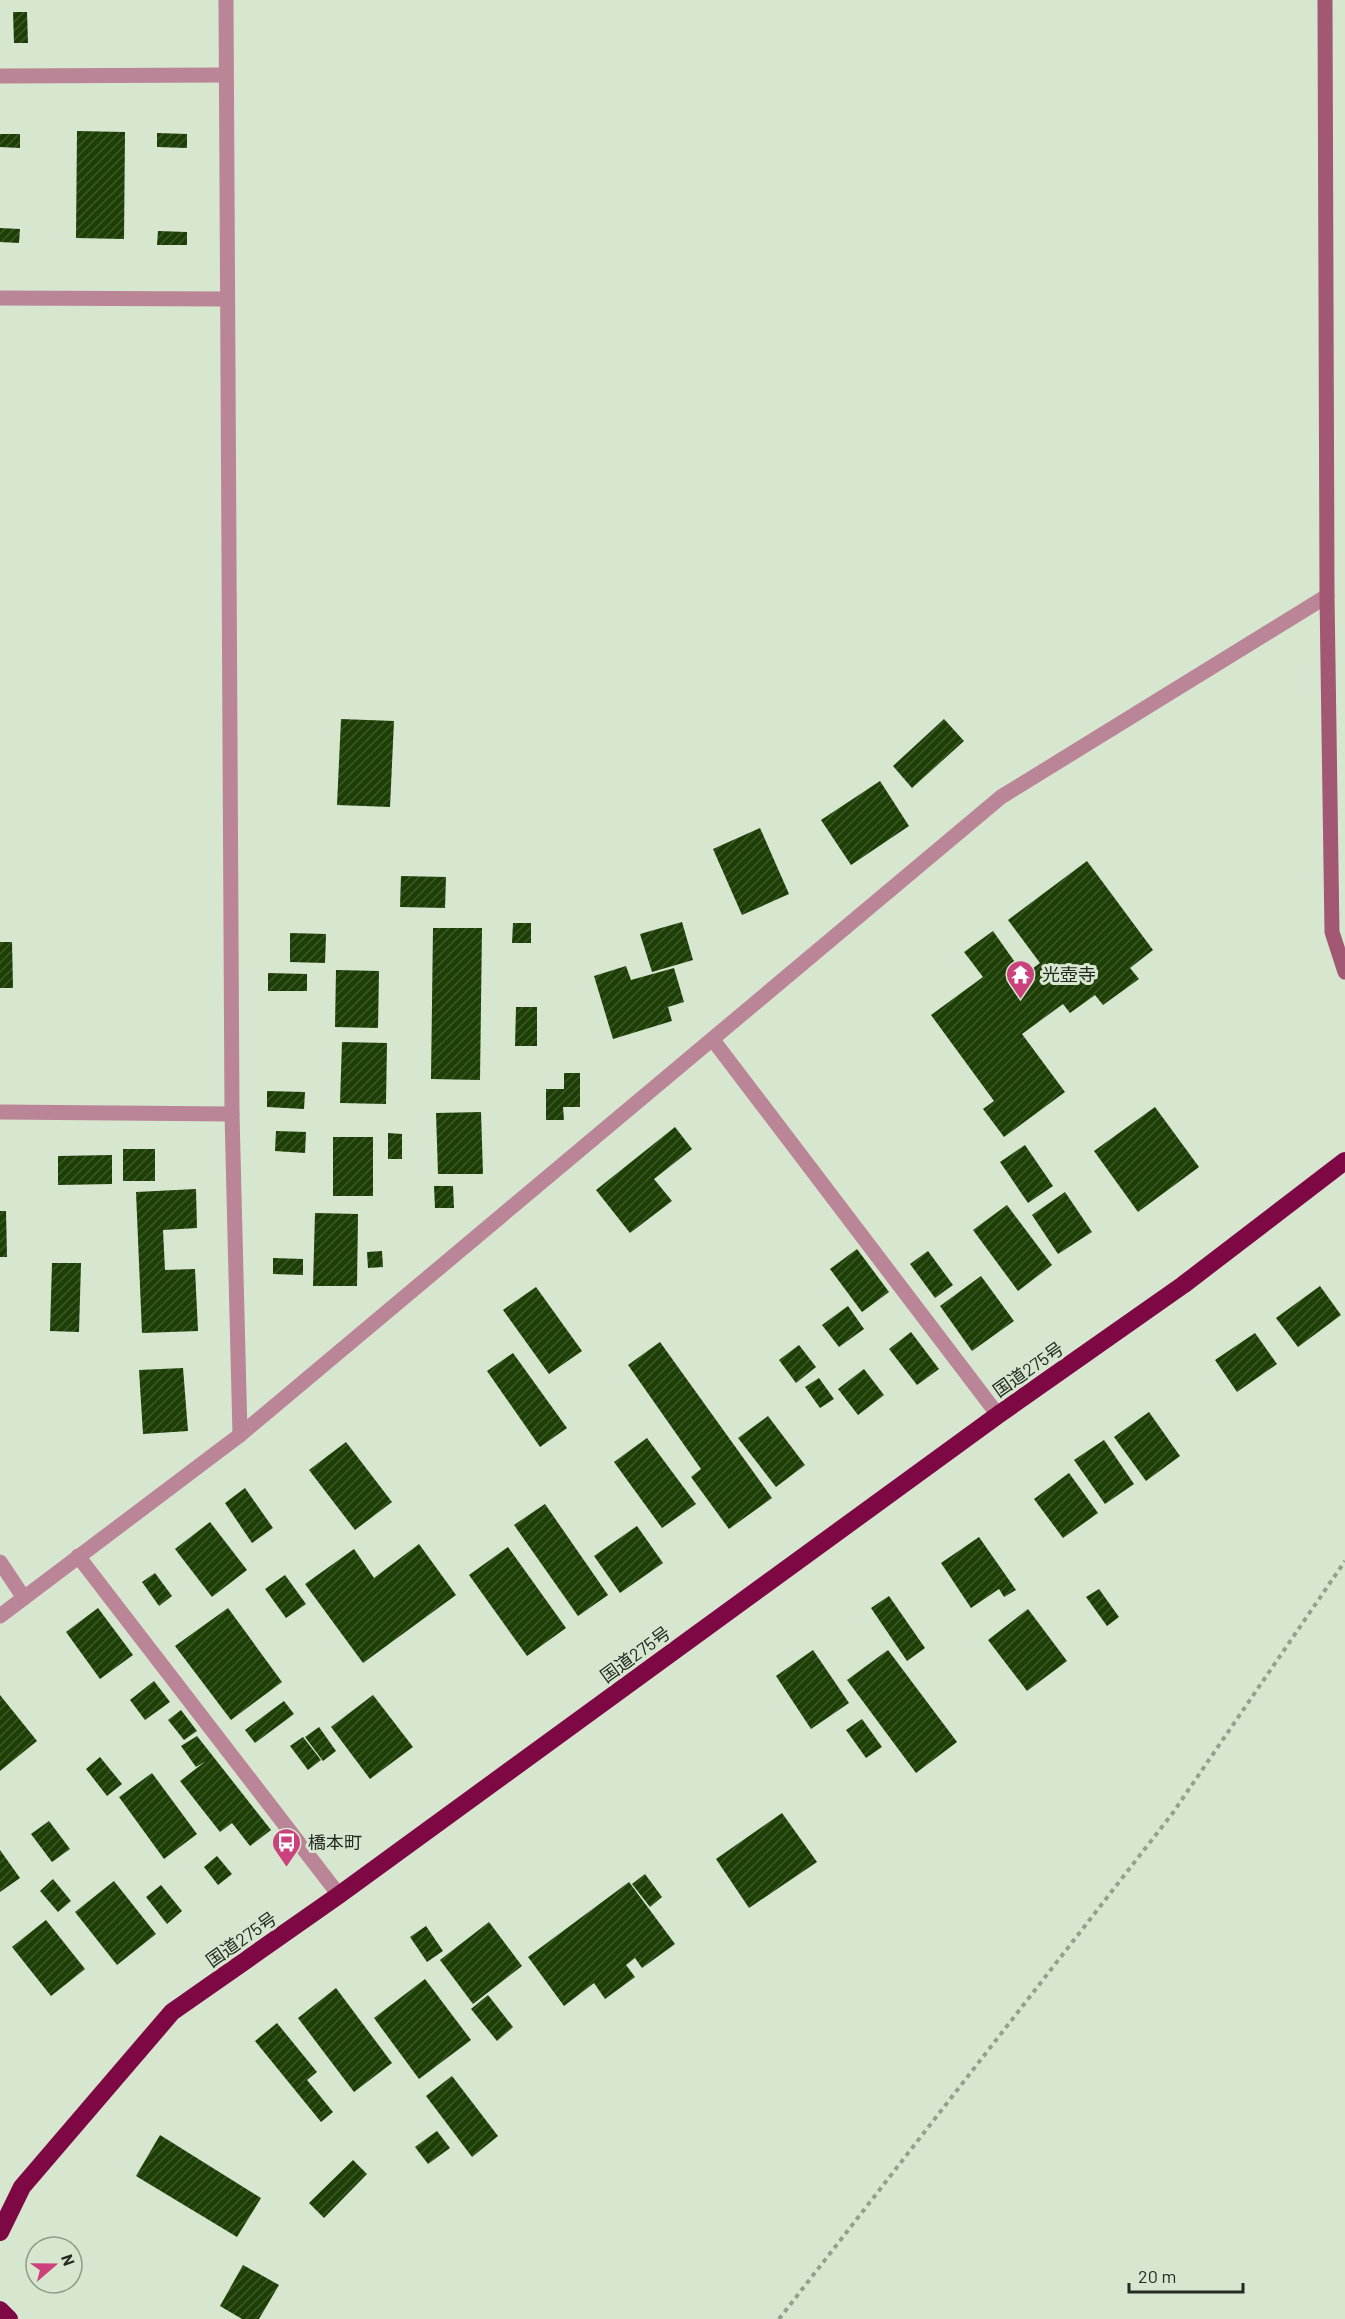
<svg xmlns="http://www.w3.org/2000/svg" width="1345" height="2319" font-family="Barlow,'Noto Sans JP',sans-serif">
<defs>
<pattern id="building-hatch" width="6" height="6" patternUnits="userSpaceOnUse" patternTransform="scale(1.5)"><rect width="6" height="6" fill="#1d3f06"/><path d="M-1 1l2-2M0 6l6-6M5 7l2-2" fill="none" stroke="#3d592b"/></pattern>
</defs>
<rect width="100%" height="100%" fill="#d6e6cf"/>
<g fill="url(#building-hatch)">
<path d="M13 12H27L28 43H14Z"/>
<path d="M77 131 125 132 124 239 76 238Z"/>
<path d="M157 133 187 134V148L157 147Z"/>
<path d="M0 134H20V148L0 147Z"/>
<path d="M0 228 20 229 19 243 0 242Z"/>
<path d="M158 231 187 232V245H157Z"/>
<path d="M341 719 394 721 390 807 337 805Z"/>
<path d="M944 719 964 741 912 788 893 766Z"/>
<path d="M880 781 909 826 851 865 821 820Z"/>
<path d="M760 828 789 894 742 915 713 849Z"/>
<path d="M1087 861 1153 950 1130 968 1139 979 1103 1005 1095 995 1070 1013 1063 1004 1022 1034 1065 1092 1004 1137 983 1109 994 1101 931 1015 983 977 964 952 993 931 1024 975 1040 963 1008 920Z"/>
<path d="M401 876 446 877 445 908 400 907Z"/>
<path d="M682 922 693 960 652 972 640 934Z"/>
<path d="M513 923H531V943H512Z"/>
<path d="M433 928H482L480 1080 431 1079Z"/>
<path d="M290 933 326 934 325 963 290 962Z"/>
<path d="M0 942H12L13 988H0Z"/>
<path d="M626 966 631 980 674 968 684 1002 668 1007 672 1021 613 1039 594 976Z"/>
<path d="M336 970 379 971 378 1028 335 1027Z"/>
<path d="M268 973 307 974V991H268Z"/>
<path d="M516 1007H537V1046H515Z"/>
<path d="M342 1042 387 1043 386 1104 340 1103Z"/>
<path d="M564 1073H580V1107H563L564 1120H546V1089H564Z"/>
<path d="M267 1091 305 1092 304 1109 267 1107Z"/>
<path d="M1155 1107 1199 1167 1138 1212 1094 1151Z"/>
<path d="M481 1112 483 1174H438L436 1113Z"/>
<path d="M675 1127 692 1149 654 1179 672 1201 630 1233 596 1190Z"/>
<path d="M276 1131 306 1132 305 1153 275 1151Z"/>
<path d="M388 1133 402 1134V1159H388Z"/>
<rect x="333" y="1137" width="40" height="59"/>
<path d="M1025 1145 1053 1186 1028 1203 1000 1162Z"/>
<rect x="123" y="1149" width="32" height="32"/>
<path d="M112 1155V1184L58 1185V1156Z"/>
<path d="M434 1186H453L454 1208H435Z"/>
<path d="M196 1189 197 1228 163 1230 165 1270 195 1269 198 1331 142 1333 136 1192Z"/>
<path d="M1065 1192 1092 1232 1058 1254 1032 1215Z"/>
<path d="M1007 1205 1052 1265 1018 1291 973 1230Z"/>
<path d="M0 1211H6L7 1257H0Z"/>
<path d="M315 1213 358 1214 357 1286H313Z"/>
<path d="M857 1249 889 1292 862 1312 830 1269Z"/>
<path d="M382 1251 383 1267 368 1268 367 1252Z"/>
<path d="M928 1251 953 1285 935 1298 910 1264Z"/>
<path d="M273 1258 303 1259V1275L273 1274Z"/>
<path d="M52 1263H81L79 1332 50 1331Z"/>
<path d="M981 1276 1014 1321 972 1351 940 1306Z"/>
<path d="M1320 1286 1341 1315 1298 1347 1276 1318Z"/>
<path d="M536 1287 582 1351 549 1374 503 1310Z"/>
<path d="M848 1306 864 1329 839 1347 822 1325Z"/>
<path d="M911 1332 939 1369 917 1385 889 1349Z"/>
<path d="M1255 1333 1277 1364 1237 1392 1215 1360Z"/>
<path d="M660 1342 772 1498 729 1529 691 1477 701 1469 628 1365Z"/>
<path d="M799 1345 816 1367 796 1383 779 1360Z"/>
<path d="M513 1353 567 1428 540 1447 487 1371Z"/>
<path d="M183 1368 188 1431 143 1434 139 1370Z"/>
<path d="M864 1369 884 1395 858 1415 838 1389Z"/>
<path d="M819 1378 834 1399 820 1408 805 1387Z"/>
<path d="M1149 1412 1180 1456 1146 1481 1114 1437Z"/>
<path d="M768 1416 805 1465 776 1487 738 1438Z"/>
<path d="M647 1438 696 1504 662 1528 614 1462Z"/>
<path d="M1104 1440 1134 1484 1105 1504 1074 1460Z"/>
<path d="M346 1442 392 1502 355 1530 309 1470Z"/>
<path d="M1069 1473 1098 1513 1063 1538 1034 1499Z"/>
<path d="M245 1488 273 1528 252 1543 225 1503Z"/>
<path d="M545 1504 608 1595 578 1616 514 1525Z"/>
<path d="M210 1522 247 1570 212 1597 175 1549Z"/>
<path d="M637 1526 663 1563 620 1593 594 1556Z"/>
<path d="M979 1537 1016 1590 1004 1597 999 1589 971 1608 941 1563Z"/>
<path d="M419 1544 456 1595 363 1663 305 1584 354 1549 374 1578Z"/>
<path d="M508 1547 566 1628 527 1656 469 1575Z"/>
<path d="M155 1573 172 1596 159 1606 142 1582Z"/>
<path d="M285 1575 306 1604 286 1618 265 1589Z"/>
<path d="M1099 1589 1119 1617 1107 1626 1086 1597Z"/>
<path d="M889 1596 925 1648 907 1661 871 1608Z"/>
<path d="M98 1608 133 1655 100 1679 66 1632Z"/>
<path d="M228 1608 282 1682 231 1720 175 1646Z"/>
<path d="M1028 1609 1067 1661 1027 1691 988 1640Z"/>
<path d="M813 1650 849 1703 811 1729 776 1676Z"/>
<path d="M888 1650 957 1742 916 1773 847 1680Z"/>
<path d="M154 1681 170 1702 145 1720 130 1700Z"/>
<path d="M0 1695 37 1741 0 1771Z"/>
<path d="M373 1695 413 1747 370 1779 331 1727Z"/>
<path d="M284 1701 294 1714 255 1743 245 1730Z"/>
<path d="M181 1710 197 1731 184 1740 168 1720Z"/>
<path d="M862 1719 882 1747 866 1758 846 1730Z"/>
<path d="M319 1727 336 1751 323 1761 305 1737Z"/>
<path d="M197 1736 271 1830 250 1846 232 1823 220 1832 180 1781 206 1761 196 1767 181 1746Z"/>
<path d="M303 1737 321 1760 308 1770 290 1746Z"/>
<path d="M100 1757 122 1784 107 1796 86 1769Z"/>
<path d="M152 1773 197 1834 164 1859 119 1797Z"/>
<path d="M782 1813 817 1862 749 1908 716 1859Z"/>
<path d="M49 1821 70 1849 52 1862 31 1834Z"/>
<path d="M0 1850 20 1878 0 1892Z"/>
<path d="M217 1856 232 1874 218 1885 204 1867Z"/>
<path d="M645 1874 662 1897 650 1907 632 1884Z"/>
<path d="M53 1879 71 1901 58 1912 40 1891Z"/>
<path d="M114 1881 156 1934 117 1965 75 1912Z"/>
<path d="M629 1882 675 1944 642 1968 635 1958 626 1965 635 1977 605 1999 594 1983 564 2006 528 1957Z"/>
<path d="M161 1885 182 1911 167 1924 146 1897Z"/>
<path d="M46 1920 85 1969 51 1996 12 1947Z"/>
<path d="M489 1922 522 1966 473 2004 440 1960Z"/>
<path d="M426 1926 443 1951 427 1962 410 1937Z"/>
<path d="M425 1979 471 2040 419 2079 374 2018Z"/>
<path d="M336 1988 392 2063 354 2092 298 2018Z"/>
<path d="M488 1995 513 2027 497 2041 471 2009Z"/>
<path d="M277 2023 317 2072 307 2080 333 2112 321 2122 255 2041Z"/>
<path d="M452 2076 498 2136 472 2157 426 2096Z"/>
<path d="M437 2131 450 2148 428 2164 415 2147Z"/>
<path d="M160 2135 261 2198 237 2237 136 2176Z"/>
<path d="M353 2160 367 2174 324 2218 309 2203Z"/>
<path d="M243 2265 279 2285 259 2319H242L220 2306Z"/>
</g>
<g fill="none" stroke-linecap="round" stroke-linejoin="round">
<path stroke="#94a08e" stroke-width="4" stroke-dasharray="4.5 4.5" stroke-linecap="butt" d="M779 2319 1172 1814 1345 1561"/>
<g stroke="#ba8596" stroke-width="15">
<path d="M226 0 232 1114 240 1435"/>
<path d="M0 76 225 75"/>
<path d="M0 298 226 299"/>
<path d="M713 1040 998 1415"/>
<path d="M0 1112 232 1114"/>
<path d="M78 1556 339 1895"/>
<path d="M0 1562 24 1598"/>
<path d="M0 1616 240 1435 1001 797 1327 596"/>
</g>
<path stroke="#a25772" stroke-width="15" d="M1325 0 1327 596 1332 932 1345 972"/>
<g stroke="#7d0844" stroke-width="18">
<path d="M0 2232 22 2187 172 2012 339 1895 998 1415 1183 1285 1345 1161"/>
<path d="M0 2310 9 2319"/>
</g>
</g>
<defs>
<symbol id="temple-pin" viewBox="-11 -11 22 30"><path d="M0 17L-7.5 6A9.5 9.5 0 1 1 7.5 6Z" fill="#ca417c" stroke="#d6e6cf"/><path d="M0-6L5-2H3V0L6.5 2.5H4V6H1.5V3h-3V6H-4V2.5H-6.5L-3 0V-2H-5Z" fill="#fff"/></symbol>
<symbol id="bus-pin" viewBox="-11 -11 22 30"><path d="M0 17L-7.5 6A9.5 9.5 0 1 1 7.5 6Z" fill="#ca417c" stroke="#d6e6cf"/><path d="M-5-6H5V4H4V6H2V4H-2V6H-4V4H-5ZM-3.5-4V0h7V-4ZM-3.5 1.2v1.5H-2V1.2ZM2 1.2v1.5H3.5V1.2Z" fill="#fff"/></symbol>
</defs>
<g fill-rule="evenodd">
<use href="#temple-pin" x="1004" y="958" width="33" height="45"/>
<use href="#bus-pin" x="270" y="1826" width="33" height="45"/>
</g>
<g text-anchor="middle" dominant-baseline="central" stroke-width="6" stroke-linejoin="round" paint-order="stroke">
<g font-size="18" fill="#252b22" stroke="#d6e6cf" text-anchor="start">
<text x="1042" y="974">光壺寺</text>
<text x="308" y="1842">橋本町</text>
</g>
<g font-size="18" fill="#252b22" stroke="#d6e6cf">
<text transform="translate(1028 1369) rotate(-35)">国道275号</text>
<text transform="translate(635 1654) rotate(-36)">国道275号</text>
<text transform="translate(241 1939) rotate(-35)">国道275号</text>
</g>
</g>
<g transform="translate(54 2265) rotate(70)"><circle r="28" fill="#d6e6cf" stroke="#8f9b8a" stroke-width="1.5"/>
<path d="M0-4.5L10 22L0 15L-10 22Z" fill="#ca417c"/>
<text y="-9" font-size="16" font-weight="bold" text-anchor="middle" fill="#252b22">N</text>
</g>
<path d="M1129 2283v9h114v-9" fill="none" stroke="#252b22" stroke-width="3"/>
<text x="1138" y="2283" font-size="18" fill="#252b22" stroke="#d6e6cf" stroke-width="4.5" paint-order="stroke">20 m</text>
</svg>
